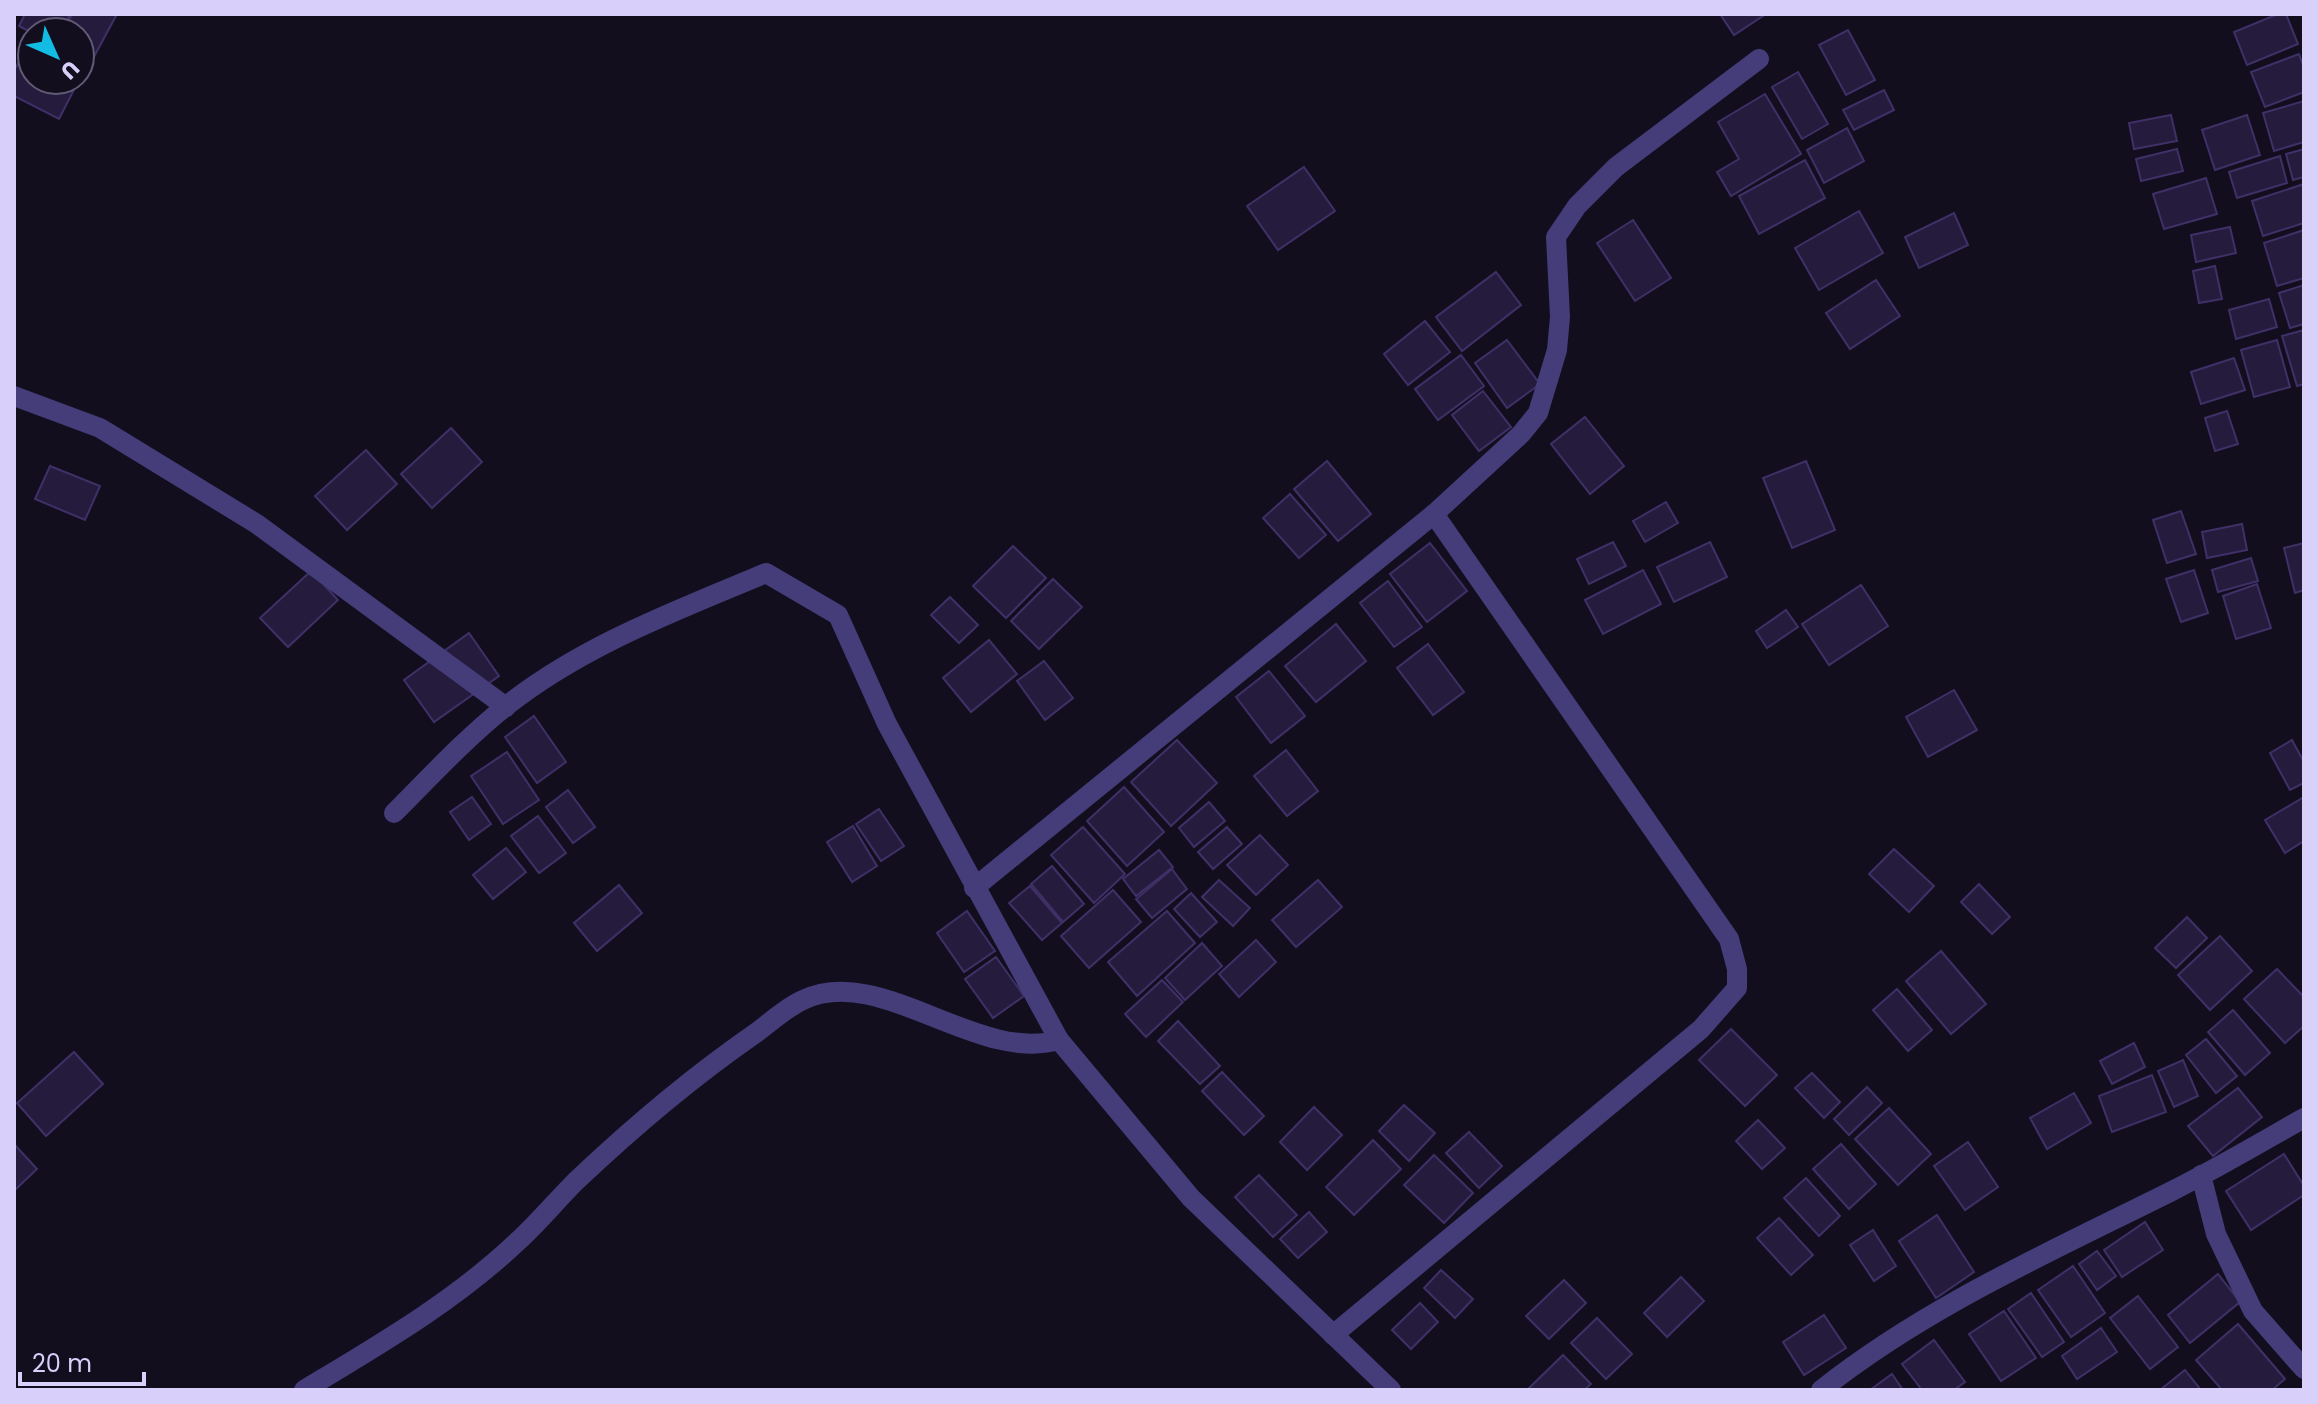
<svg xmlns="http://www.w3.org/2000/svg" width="2318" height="1404" font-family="Poppins,sans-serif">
<rect width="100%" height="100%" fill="#120e1e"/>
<g fill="#251c3d" stroke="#3f3067" stroke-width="2">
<path d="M25 14H70L61 32 32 33 19 26Z"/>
<path d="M72 14H117L90 64 80 58V32H63Z"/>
<path d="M1720 14H1762L1763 16 1734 35Z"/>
<path d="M2278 14H2286L2298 44 2247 65 2234 32Z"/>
<path d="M1848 30 1875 80 1846 95 1819 45Z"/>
<path d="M32 37V80H79L59 119 14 96V71Z"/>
<path d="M2299 54 2304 68V92L2265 107 2251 72Z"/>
<path d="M1798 72 1828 124 1802 139 1772 87Z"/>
<path d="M1884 90 1894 110 1854 130 1843 110Z"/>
<path d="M1765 94 1801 154 1731 196 1717 172 1739 159 1718 122Z"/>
<path d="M2304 101V142L2274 151 2263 113Z"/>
<path d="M2171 115 2177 141 2134 149 2129 123Z"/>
<path d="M2247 115 2260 155 2215 170 2202 130Z"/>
<path d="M1847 128 1864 161 1824 183 1807 150Z"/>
<path d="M2177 149 2183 171 2141 181 2136 159Z"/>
<path d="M2304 149V177L2293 180 2286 154Z"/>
<path d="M2280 156 2287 183 2237 198 2229 172Z"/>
<path d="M1805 160 1825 198 1759 234 1739 196Z"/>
<path d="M1304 167 1335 211 1278 250 1247 206Z"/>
<path d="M2206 178 2217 214 2164 229 2153 194Z"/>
<path d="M2304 184V223L2263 236 2252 201Z"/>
<path d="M1859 211 1883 253 1819 290 1795 248Z"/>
<path d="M1954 213 1968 245 1919 268 1905 237Z"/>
<path d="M1633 220 1671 278 1635 301 1597 243Z"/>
<path d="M2230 227 2236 253 2196 262 2191 235Z"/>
<path d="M2304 230V278L2277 286 2264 243Z"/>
<path d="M2215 266 2222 299 2199 303 2193 271Z"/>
<path d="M1496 272 1521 305 1462 351 1436 317Z"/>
<path d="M1876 280 1900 316 1850 349 1826 313Z"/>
<path d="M2304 285V324L2290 328 2279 293Z"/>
<path d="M2269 299 2277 327 2236 339 2229 310Z"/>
<path d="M1425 321 1450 352 1408 385 1384 354Z"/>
<path d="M2304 330V384L2297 386 2282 336Z"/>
<path d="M1507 340 1540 384 1507 408 1475 363Z"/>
<path d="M2277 340 2290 387 2254 397 2241 350Z"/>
<path d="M1461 355 1484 386 1438 420 1415 389Z"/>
<path d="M2234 358 2245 390 2201 404 2191 372Z"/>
<path d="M1483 391 1511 427 1479 451 1452 415Z"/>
<path d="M2227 411 2238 444 2215 451 2205 418Z"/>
<path d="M1585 417 1624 466 1590 494 1551 444Z"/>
<path d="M451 428 482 462 432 508 401 474Z"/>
<path d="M366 450 397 484 347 530 315 496Z"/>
<path d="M1327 461 1371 514 1338 541 1294 489Z"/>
<path d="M1806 461 1835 530 1792 548 1763 478Z"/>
<path d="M50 466 100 486 85 520 35 499Z"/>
<path d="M1290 494 1326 535 1299 558 1263 518Z"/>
<path d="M1666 502 1678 523 1645 542 1633 521Z"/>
<path d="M2181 511 2196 554 2167 563 2153 520Z"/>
<path d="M2242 524 2247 550 2207 558 2202 532Z"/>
<path d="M1613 542 1626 566 1589 584 1577 559Z"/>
<path d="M1710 542 1727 577 1674 602 1657 567Z"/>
<path d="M1430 543 1467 591 1427 622 1390 574Z"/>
<path d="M2304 543V590L2295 593 2284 548Z"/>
<path d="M1013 546 1046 578 1006 618 973 586Z"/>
<path d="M2251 558 2258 581 2218 592 2212 570Z"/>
<path d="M1643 570 1661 604 1603 634 1585 600Z"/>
<path d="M2194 570 2208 613 2181 622 2166 579Z"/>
<path d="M311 571 338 600 288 647 260 618Z"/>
<path d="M1053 579 1082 607 1039 649 1011 621Z"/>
<path d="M1388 581 1422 627 1394 647 1360 603Z"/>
<path d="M2257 584 2271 628 2236 639 2223 596Z"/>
<path d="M1861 585 1888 626 1829 665 1802 624Z"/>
<path d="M950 597 978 625 959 643 931 615Z"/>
<path d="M1786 610 1798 627 1767 648 1756 631Z"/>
<path d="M1336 624 1366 661 1316 702 1285 666Z"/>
<path d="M469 633 499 676 434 722 404 680Z"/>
<path d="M989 640 1017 674 971 712 943 678Z"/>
<path d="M1428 644 1464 692 1433 715 1397 668Z"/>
<path d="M1044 661 1073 698 1045 720 1017 681Z"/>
<path d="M1269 671 1305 716 1271 743 1236 697Z"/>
<path d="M1954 690 1977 730 1928 757 1906 717Z"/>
<path d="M534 716 566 762 537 783 505 737Z"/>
<path d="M1177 740 1217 783 1171 826 1131 782Z"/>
<path d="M2292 740 2304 762V783L2290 790 2270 753Z"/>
<path d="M1286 750 1318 791 1287 816 1254 776Z"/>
<path d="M507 752 539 800 503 824 471 776Z"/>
<path d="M1124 787 1164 832 1127 866 1087 821Z"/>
<path d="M568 790 595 827 573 843 546 807Z"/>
<path d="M472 797 491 824 469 840 450 812Z"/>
<path d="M2304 797V841L2285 853 2265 820Z"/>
<path d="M1209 802 1225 821 1194 847 1179 828Z"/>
<path d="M879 809 904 846 881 861 856 824Z"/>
<path d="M538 816 566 853 539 873 511 836Z"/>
<path d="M853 826 877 866 852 882 827 842Z"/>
<path d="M1083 827 1125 874 1094 903 1051 855Z"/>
<path d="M1227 827 1242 844 1213 869 1198 852Z"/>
<path d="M1260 835 1288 865 1256 895 1227 865Z"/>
<path d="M506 848 526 872 493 899 473 875Z"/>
<path d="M1894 849 1934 886 1909 912 1869 874Z"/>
<path d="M1159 850 1173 867 1136 896 1123 879Z"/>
<path d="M1052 866 1084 904 1063 922 1031 884Z"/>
<path d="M1172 869 1187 889 1152 918 1136 899Z"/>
<path d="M1219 880 1250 908 1233 926 1202 897Z"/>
<path d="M1318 880 1342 907 1296 947 1272 920Z"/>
<path d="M1979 884 2010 917 1992 934 1961 902Z"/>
<path d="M619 885 642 913 597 951 574 923Z"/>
<path d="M1030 886 1062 923 1042 940 1009 903Z"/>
<path d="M1113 890 1141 922 1089 968 1061 936Z"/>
<path d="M1191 893 1217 922 1200 937 1174 909Z"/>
<path d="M967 911 995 951 964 972 937 933Z"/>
<path d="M1167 911 1195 943 1137 996 1108 962Z"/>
<path d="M2187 917 2207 938 2176 968 2155 948Z"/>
<path d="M2220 936 2252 971 2210 1010 2178 975Z"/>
<path d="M1256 940 1276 962 1239 997 1219 974Z"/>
<path d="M1202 943 1222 966 1185 1000 1165 978Z"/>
<path d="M1941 951 1986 1004 1951 1034 1906 981Z"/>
<path d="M996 957 1024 996 993 1018 965 979Z"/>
<path d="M2277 969 2304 997V1026L2285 1043 2244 999Z"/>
<path d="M1162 980 1183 1002 1146 1037 1125 1014Z"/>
<path d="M1897 989 1932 1030 1908 1051 1873 1010Z"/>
<path d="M2233 1010 2270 1053 2245 1075 2208 1032Z"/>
<path d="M1178 1021 1220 1066 1200 1084 1158 1041Z"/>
<path d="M1731 1029 1777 1075 1745 1106 1699 1060Z"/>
<path d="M2206 1039 2237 1076 2216 1093 2186 1055Z"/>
<path d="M2134 1043 2145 1067 2112 1084 2100 1061Z"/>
<path d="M74 1052 103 1084 46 1136 17 1103Z"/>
<path d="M2183 1060 2198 1096 2174 1107 2158 1071Z"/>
<path d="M1222 1072 1264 1116 1244 1135 1202 1091Z"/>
<path d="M1812 1073 1840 1102 1824 1118 1795 1088Z"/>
<path d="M2152 1075 2166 1112 2112 1132 2099 1096Z"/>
<path d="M1867 1087 1882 1103 1849 1135 1834 1119Z"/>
<path d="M2238 1088 2262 1117 2213 1156 2188 1126Z"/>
<path d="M2074 1093 2091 1123 2047 1149 2030 1118Z"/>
<path d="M1404 1105 1435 1133 1409 1161 1379 1131Z"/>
<path d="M1314 1107 1342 1135 1307 1170 1280 1142Z"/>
<path d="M1889 1108 1931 1154 1898 1185 1855 1139Z"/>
<path d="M1758 1120 1785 1148 1762 1169 1736 1141Z"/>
<path d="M1469 1132 1502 1166 1479 1188 1446 1153Z"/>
<path d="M1373 1140 1401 1169 1354 1215 1326 1187Z"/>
<path d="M1968 1142 1998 1187 1965 1210 1934 1166Z"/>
<path d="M14 1144 37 1169 14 1191Z"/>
<path d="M1841 1144 1876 1184 1849 1209 1813 1169Z"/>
<path d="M2284 1154 2304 1186V1195L2251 1230 2226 1191Z"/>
<path d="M1434 1155 1473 1193 1444 1223 1404 1185Z"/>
<path d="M1259 1175 1297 1215 1273 1237 1235 1197Z"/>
<path d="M1806 1178 1840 1216 1819 1236 1784 1198Z"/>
<path d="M1309 1212 1327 1232 1298 1258 1280 1239Z"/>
<path d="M1937 1215 1974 1272 1936 1298 1899 1241Z"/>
<path d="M1779 1218 1813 1255 1791 1275 1757 1238Z"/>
<path d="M2145 1222 2163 1250 2122 1277 2104 1250Z"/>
<path d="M1873 1230 1896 1266 1874 1281 1850 1245Z"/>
<path d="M2097 1251 2116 1276 2097 1290 2079 1264Z"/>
<path d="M2073 1266 2105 1313 2071 1337 2038 1290Z"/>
<path d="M1441 1270 1473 1299 1455 1318 1424 1288Z"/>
<path d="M2218 1274 2240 1302 2190 1343 2168 1315Z"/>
<path d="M1681 1277 1704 1301 1667 1337 1644 1313Z"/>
<path d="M1564 1280 1586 1303 1549 1339 1526 1316Z"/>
<path d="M2031 1293 2064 1342 2042 1357 2008 1309Z"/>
<path d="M2138 1296 2178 1347 2150 1369 2110 1318Z"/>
<path d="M1420 1303 1438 1322 1411 1349 1392 1330Z"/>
<path d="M2004 1311 2036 1358 2001 1381 1969 1334Z"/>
<path d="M1824 1315 1846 1348 1804 1375 1783 1342Z"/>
<path d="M1597 1318 1632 1354 1606 1379 1571 1343Z"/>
<path d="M2238 1324 2285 1379 2272 1390H2222L2196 1360Z"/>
<path d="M2101 1328 2117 1352 2077 1379 2062 1356Z"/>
<path d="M1934 1340 1965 1382 1954 1390H1922L1902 1364Z"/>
<path d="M1563 1355 1591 1384 1584 1390H1527Z"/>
<path d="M2185 1370 2201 1390H2160Z"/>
<path d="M1892 1374 1903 1390H1870Z"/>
</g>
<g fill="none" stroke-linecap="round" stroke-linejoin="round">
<g stroke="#443d79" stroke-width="20">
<path d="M14 396 100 428 257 524 506 707"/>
<path d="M394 813C430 777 465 739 505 707 583 645 676 611 766 573L838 615 887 724 1059 1040 1191 1198 1391 1390"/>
<path d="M974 888 1434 514 1521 434 1538 413 1557 350 1560 317 1556 237 1577 206 1616 167 1759 59"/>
<path d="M2201 1175 2216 1234 2253 1311 2304 1369"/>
<path d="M1333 1335 1701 1029 1737 988V969L1729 939 1434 514"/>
<path d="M304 1390C377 1346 455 1301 517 1242 538 1223 556 1201 576 1181 631 1129 691 1078 753 1035 769 1024 785 1008 803 1000 880 963 977 1064 1059 1040"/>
<path d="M1821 1390C1927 1306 2050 1252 2170 1192 2216 1169 2260 1143 2304 1118"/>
</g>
</g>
<rect width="2318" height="1404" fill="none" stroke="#d8cffb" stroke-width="32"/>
<g transform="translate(56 56) rotate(135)"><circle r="38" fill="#120e1e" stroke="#615b76" stroke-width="2"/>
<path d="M0-6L14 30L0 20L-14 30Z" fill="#13bce3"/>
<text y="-12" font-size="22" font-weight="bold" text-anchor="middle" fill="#d8cffb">U</text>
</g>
<path d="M20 1372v12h124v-12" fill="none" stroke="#d8cffb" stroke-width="4"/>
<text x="32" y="1372" font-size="24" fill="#d8cffb" stroke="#120e1e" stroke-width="6" paint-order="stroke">20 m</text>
</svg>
